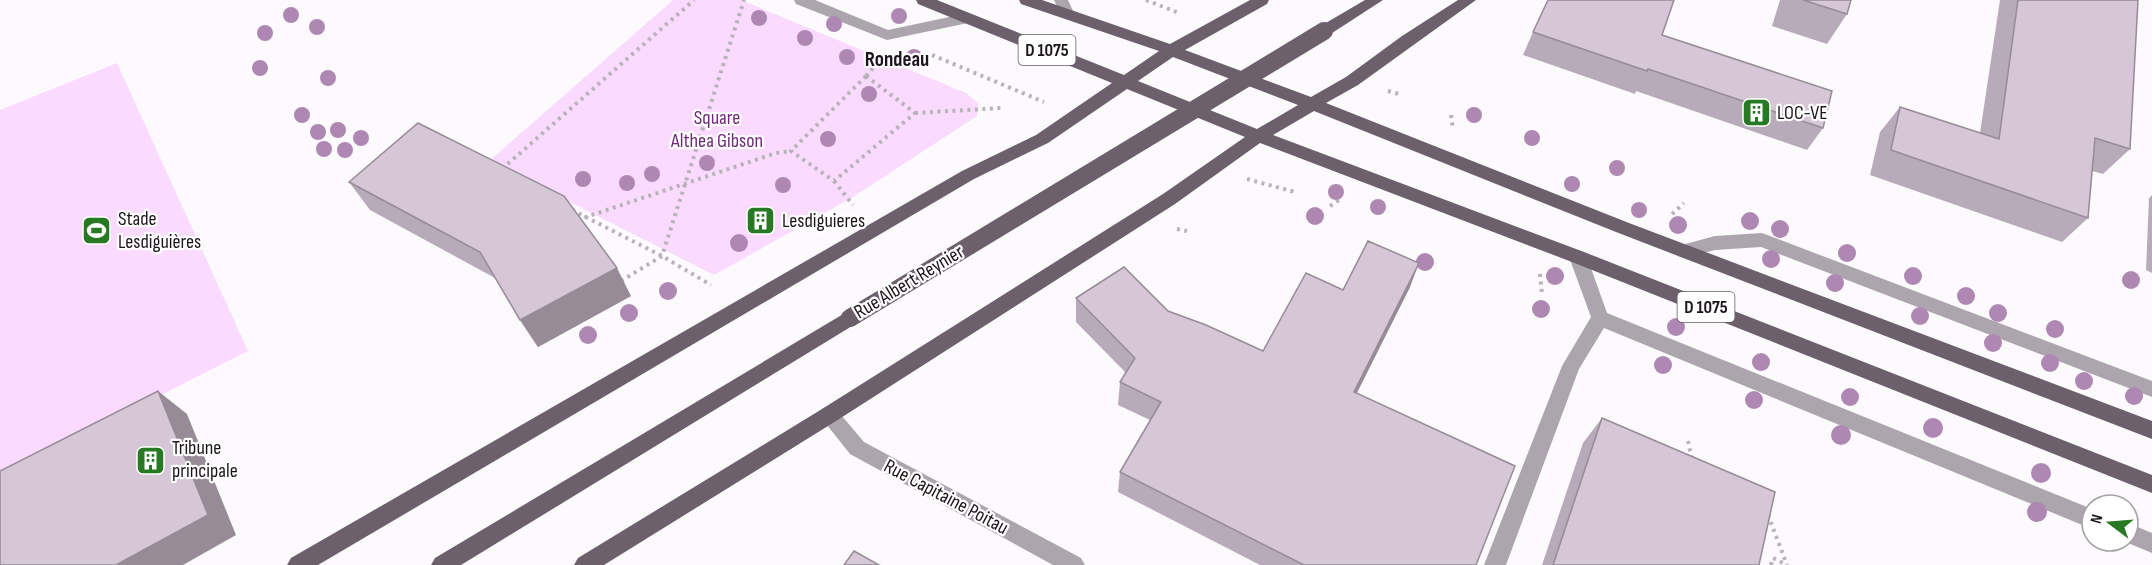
<svg xmlns="http://www.w3.org/2000/svg" width="2152" height="565" font-family="'Sofia Sans Condensed',sans-serif">
<rect width="100%" height="100%" fill="#fdfafd"/>
<g fill="#fadaff">
<path d="M673 0H741L966 93 978 103 977 116 853 197 714 275 489 161Z"/>
<path d="M117 63 248 351 0 476V110Z"/>
</g>
<g fill="none" stroke-linecap="round" stroke-linejoin="round">
<g stroke="#b7b3b7" stroke-width="4" stroke-dasharray="3 4.5" stroke-linecap="butt">
<path d="M1146 0 1179 13"/>
<path d="M932 55 1044 102"/>
<path d="M866 76 879 61"/>
<path d="M866 76 915 113 834 181 791 151Z"/>
<path d="M1388 91 1399 94"/>
<path d="M915 113 1002 108"/>
<path d="M1451 115 1453 129"/>
<path d="M502 169 694 0"/>
<path d="M1247 179 1295 192"/>
<path d="M834 181 853 205"/>
<path d="M1330 206 1342 198"/>
<path d="M572 210 662 256 711 285"/>
<path d="M1672 214 1684 203"/>
<path d="M580 224 586 217 776 153 791 151"/>
<path d="M1177 229 1187 231"/>
<path d="M1540 274 1542 294"/>
<path d="M621 281 662 256 744 0"/>
<path d="M1688 441 1692 460"/>
<path d="M1768 515 1787 565"/>
<path d="M1771 565 1773 558 1787 565"/>
</g>
<g fill="#aca5ad" fill-rule="evenodd">
<path d="M794 0H815L888 30 968 13 976 18 968 23 887 40 796 4Z"/>
<path d="M1054 0H1068L1074 13 1072 17H1062Z"/>
<path d="M1762 233 2152 381V397L1761 247 1715 250 1684 258 1678 256 1675 251 1678 246 1715 236Z"/>
<path d="M1578 250 1584 252 1587 257 1607 313 2092 509V529L1604 328 1579 369 1506 565H1484L1562 366 1591 317 1569 257 1572 252Z"/>
<path d="M829 406 836 409 864 442 1081 558 1085 565H1053L850 454 819 415 822 409Z"/>
<path d="M2128 523 2152 533V553L2123 541H2128Z"/>
</g>
<g fill="#6b606c" fill-rule="evenodd">
<path d="M916 0H937L1124 75 1159 51 1021 4 1019 0H1042L1170 44 1250 0H1269L1267 4 1185 50 1311 97 1346 77 1402 36 1458 0H1476L1358 85 1326 103 1629 223 2152 421V439L1616 232 1314 111 1273 135 1584 252 2152 475V493L1572 262 1260 143 1175 204 836 421 604 565H574L578 558 822 409 1163 194 1245 137 1127 89 1048 143 974 179 318 565H287L291 558 962 171 1036 135 1112 83 918 4ZM1173 57 1298 105 1257 129 1138 81Z"/>
<path d="M1365 0H1383L1329 35H1319L1316 31 1319 27Z"/>
<path d="M850 310 857 313 859 318 857 323 461 565H431L435 558Z"/>
</g>
<path stroke="#6b606c" stroke-width="18" d="M850 318 1324 31"/>
</g>
<g fill="#ae88b3">
<circle cx="291" cy="15" r="8"/>
<circle cx="899" cy="16" r="8"/>
<circle cx="759" cy="18" r="8"/>
<circle cx="834" cy="24" r="8"/>
<circle cx="317" cy="27" r="8"/>
<circle cx="265" cy="33" r="8"/>
<circle cx="805" cy="38" r="8"/>
<circle cx="847" cy="57" r="8"/>
<circle cx="914" cy="57" r="8"/>
<circle cx="260" cy="68" r="8"/>
<circle cx="328" cy="78" r="8"/>
<circle cx="869" cy="94" r="8"/>
<circle cx="302" cy="115" r="8"/>
<circle cx="1474" cy="115" r="8"/>
<circle cx="338" cy="130" r="8"/>
<circle cx="318" cy="132" r="8"/>
<circle cx="361" cy="138" r="8"/>
<circle cx="1532" cy="138" r="8"/>
<circle cx="828" cy="139" r="8"/>
<circle cx="324" cy="149" r="8"/>
<circle cx="345" cy="150" r="8"/>
<circle cx="707" cy="163" r="8"/>
<circle cx="1617" cy="168" r="8"/>
<circle cx="652" cy="174" r="8"/>
<circle cx="583" cy="179" r="8"/>
<circle cx="627" cy="183" r="8"/>
<circle cx="1572" cy="184" r="8"/>
<circle cx="783" cy="185" r="8"/>
<circle cx="1336" cy="192" r="8"/>
<circle cx="1378" cy="207" r="8"/>
<circle cx="1639" cy="210" r="8"/>
<circle cx="1315" cy="216" r="9"/>
<circle cx="1750" cy="221" r="9"/>
<circle cx="1678" cy="225" r="9"/>
<circle cx="1780" cy="229" r="9"/>
<circle cx="739" cy="243" r="9"/>
<circle cx="1847" cy="253" r="9"/>
<circle cx="1771" cy="259" r="9"/>
<circle cx="1425" cy="262" r="9"/>
<circle cx="1555" cy="276" r="9"/>
<circle cx="1913" cy="276" r="9"/>
<circle cx="2131" cy="280" r="9"/>
<circle cx="1835" cy="283" r="9"/>
<circle cx="668" cy="291" r="9"/>
<circle cx="1966" cy="296" r="9"/>
<circle cx="1541" cy="309" r="9"/>
<circle cx="629" cy="313" r="9"/>
<circle cx="1998" cy="313" r="9"/>
<circle cx="1920" cy="316" r="9"/>
<circle cx="1676" cy="327" r="9"/>
<circle cx="2055" cy="329" r="9"/>
<circle cx="588" cy="335" r="9"/>
<circle cx="1993" cy="343" r="9"/>
<circle cx="1761" cy="362" r="9"/>
<circle cx="2050" cy="363" r="9"/>
<circle cx="1663" cy="365" r="9"/>
<circle cx="2084" cy="381" r="9"/>
<circle cx="2134" cy="396" r="9"/>
<circle cx="1850" cy="397" r="9"/>
<circle cx="1754" cy="400" r="9"/>
<circle cx="1933" cy="428" r="10"/>
<circle cx="1841" cy="435" r="10"/>
<circle cx="2041" cy="473" r="10"/>
<circle cx="2037" cy="512" r="10"/>
</g>
<g fill="#b8abb9">
<path d="M1780 0H1851L1847 14 1827 44 1772 26Z"/>
<path d="M2000 0H2138L2130 149 2103 174 2092 171 2088 218 2062 242 1870 175 1880 132 1900 107 1980 133Z"/>
<path d="M1533 32 1662 35 1823 128 1807 150 1636 91 1635 94 1523 55Z"/>
<path d="M349 182 631 296 538 347 520 320 495 278 370 210Z"/>
<path d="M2152 195V273L2146 270 2149 198Z"/>
<path d="M1410 287 1357 393 1476 565H1260L1118 492 1120 472 1150 420 1118 405 1120 382 1126 373 1076 322V298L1168 311 1263 351Z"/>
<path d="M1602 418 1759 565H1542L1583 443Z"/>
</g>
<g fill="#968b96">
<path d="M1419 263 1410 287 1346 414 1354 392Z"/>
<path d="M617 268 631 296 538 347 520 320Z"/>
<path d="M158 391 187 414 236 535 183 565H116Z"/>
</g>
<g fill="#d6c7d7" stroke="#968b96" stroke-width="1.5">
<path d="M1548 0H1674L1662 35 1832 91 1823 128 1648 69 1647 71 1533 32Z"/>
<path d="M1803 0H1851L1847 14Z"/>
<path d="M2018 0H2138L2130 149 2095 138 2088 218 1891 150 1900 107 1999 139Z"/>
<path d="M418 123 564 196 617 268 520 320 480 252 349 182Z"/>
<path d="M1368 241 1419 263 1354 392 1515 466 1476 565H1304L1120 472 1161 402 1120 382 1135 358 1076 298 1124 267 1168 311 1206 325 1263 351 1306 273 1343 290Z"/>
<path d="M158 391 208 515 116 565H0V471Z"/>
<path d="M1602 418 1775 492 1759 565H1553Z"/>
<path d="M854 551 879 565H844Z"/>
</g>
<defs>
<symbol id="building-square" viewBox="-11 -11 22 22"><rect x="-9" y="-9" width="18" height="18" rx="4" fill="#287923" stroke="#fff"/><path d="M-4-6H4V6H1V3H-1V6H-4ZM-2.5-4.3h1.7v1.8h-1.7ZM.8-4.3h1.7v1.8H.8ZM-2.5-1h1.7V.8h-1.7ZM.8-1h1.7V.8H.8Z" fill="#fff"/></symbol>
<symbol id="stadium-square" viewBox="-11 -11 22 22"><rect x="-9" y="-9" width="18" height="18" rx="4" fill="#287923" stroke="#fff"/><path d="M0-5a6.5 5 0 1 0 0 10a6.5 5 0 1 0 0-10ZM-3.5-1.8h7v3.6h-7Z" fill="#fff"/></symbol>
</defs>
<g fill-rule="evenodd">
<use href="#building-square" x="1740" y="96" width="33" height="33"/>
<use href="#building-square" x="744" y="204" width="33" height="33"/>
<use href="#stadium-square" x="80" y="214" width="33" height="33"/>
<use href="#building-square" x="134" y="444" width="33" height="33"/>
</g>
<g text-anchor="middle" dominant-baseline="central" stroke-width="4.5" stroke-linejoin="round" paint-order="stroke">
<g fill="#fff" stroke="#605c60" stroke-width="1.5">
<rect x="1018.5" y="35" width="57" height="30" rx="4.5"/>
<rect x="1677.5" y="292" width="57" height="30" rx="4.5"/>
</g>
<g font-size="18" font-weight="bold" fill="#1c161c">
<text x="1047" y="50">D 1075</text>
<text x="1706" y="307">D 1075</text>
</g>
<g font-size="20" fill="#1c161c" stroke="#fff" text-anchor="start">
<text x="1777" y="113">LOC-VE</text>
<text x="118" y="219">Stade<tspan x="118" dy="23">Lesdiguières</tspan></text>
<text x="782" y="221">Lesdiguieres</text>
<text x="172" y="448">Tribune<tspan x="172" dy="23">principale</tspan></text>
</g>
<g font-size="20" fill="#6d2b76" stroke="#fff">
<text x="717" y="118">Square<tspan x="717" dy="23">Althea Gibson</tspan></text>
</g>
<g font-size="20" fill="#1c161c" stroke="#fff">
<text transform="translate(909 282) rotate(-31)">Rue Albert Reynier</text>
<text transform="translate(946 497) rotate(28)">Rue Capitaine Poitau</text>
</g>
<g font-size="21" font-weight="bold" fill="#1c161c" stroke="#fff">
<text x="897" y="59">Rondeau</text>
</g>
</g>
<g transform="translate(2110 523) rotate(286)"><circle r="28" fill="#ffffff" stroke="#a4a2a4" stroke-width="1.5"/>
<path d="M0-4.5L10 22L0 15L-10 22Z" fill="#287923"/>
<text y="-9" font-size="16" font-weight="bold" text-anchor="middle" fill="#1c161c">N</text>
</g>
</svg>
